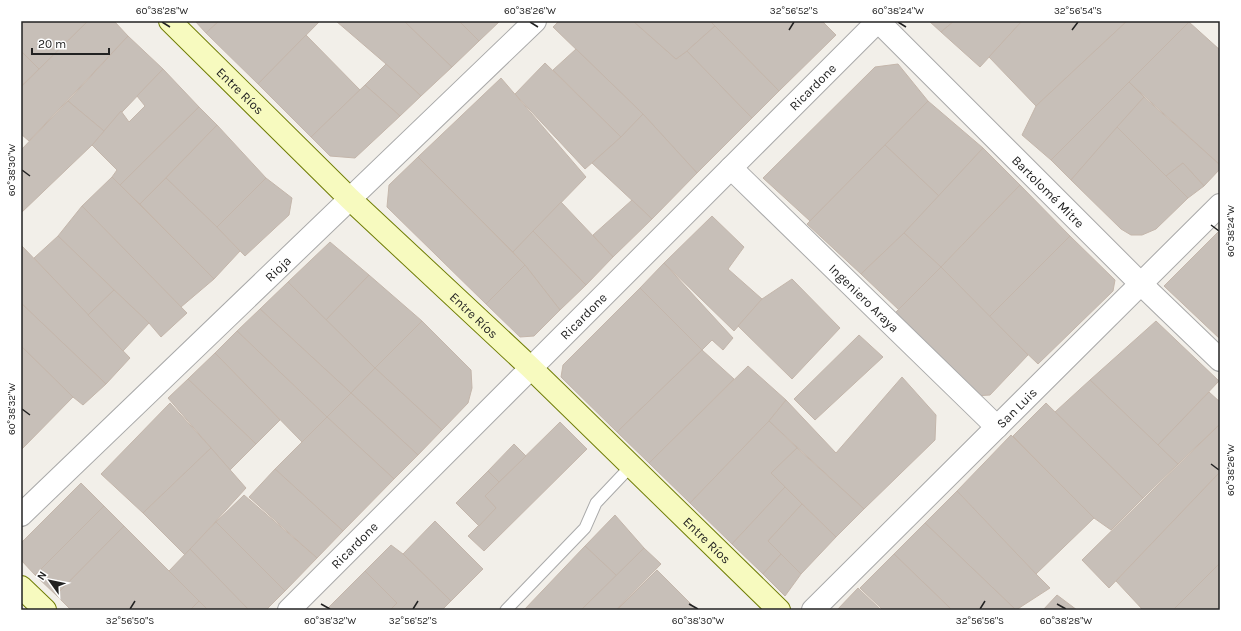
<svg xmlns="http://www.w3.org/2000/svg" width="1241" height="631" font-family="Karla,sans-serif">
<rect width="100%" height="100%" fill="#f2efe9"/>
<g fill="#c7bfb8" stroke="#c4b6ab">
<path d="M25 21H88L39 69 21 51V25Z"/>
<path d="M88 21H114L128 36 29 141 21 134V87Z"/>
<path d="M195 21H219L206 33Z"/>
<path d="M219 21H320L258 84 206 33Z"/>
<path d="M336 21H404L452 67 421 96 386 64Z"/>
<path d="M404 21H459L479 41 452 67Z"/>
<path d="M459 21H500L479 41Z"/>
<path d="M559 21H633L676 59 687 51 752 118 697 173 643 114 553 27Z"/>
<path d="M633 21H710L715 26 687 51 676 59Z"/>
<path d="M710 21H822L836 35 779 91Z"/>
<path d="M929 21H954L941 32Z"/>
<path d="M954 21H1022L980 67 941 32Z"/>
<path d="M1022 21H1127L1036 106 989 57Z"/>
<path d="M1127 21H1190L1051 160 1022 135 1036 106Z"/>
<path d="M1189 22 1220 50V112L1218 115 1220 117V165L1129 82Z"/>
<path d="M715 26 779 91 752 118 687 51Z"/>
<path d="M306 35 360 90 311 137 258 84Z"/>
<path d="M128 36 163 69 104 131 68 101Z"/>
<path d="M576 49 643 114 621 137 553 70Z"/>
<path d="M21 51 39 69 21 86Z"/>
<path d="M545 63 621 137 585 169 515 94Z"/>
<path d="M386 64 421 96 400 116 365 85Z"/>
<path d="M898 64 928 101 810 221 763 178 875 67Z"/>
<path d="M163 69 199 107 120 185 112 177 117 170 92 145 121 111 129 122 145 106 137 96Z"/>
<path d="M501 78 586 177 513 252 418 157Z"/>
<path d="M1129 82 1144 97 1071 180 1051 160Z"/>
<path d="M365 85 400 116 355 158 330 156 311 137Z"/>
<path d="M1144 97 1220 165V169L1204 186 1183 163 1166 176 1117 127Z"/>
<path d="M68 101 104 131 92 145 21 213V150Z"/>
<path d="M928 101 983 148 939 196 885 145Z"/>
<path d="M199 107 217 125 140 204 120 185Z"/>
<path d="M643 114 697 173 652 219 592 163 621 137Z"/>
<path d="M217 125 266 178 217 227 166 178Z"/>
<path d="M1117 127 1188 198 1156 229 1142 235H1131L1121 229 1071 180Z"/>
<path d="M885 145 939 196 904 233 861 274 807 224Z"/>
<path d="M983 148 1020 185 941 267 904 233Z"/>
<path d="M418 157 525 265 486 304 387 207 389 185Z"/>
<path d="M1183 163 1204 186 1188 198 1166 176Z"/>
<path d="M112 177 214 279 181 307 82 206Z"/>
<path d="M166 178 217 227 240 251 214 279 140 204Z"/>
<path d="M266 178 292 198 289 215 245 256 217 227Z"/>
<path d="M1020 185 1070 236 989 317 941 267Z"/>
<path d="M632 200 652 219 613 257 593 235Z"/>
<path d="M561 202 613 257 586 285 533 231Z"/>
<path d="M82 206 187 313 161 337 149 323 58 236Z"/>
<path d="M712 216 744 247 728 269 762 299 734 331 664 263Z"/>
<path d="M1220 230V339L1164 286Z"/>
<path d="M533 231 586 285 560 310 525 265 513 252Z"/>
<path d="M904 233 941 267 899 310 861 274Z"/>
<path d="M58 236 114 290 88 315 34 258Z"/>
<path d="M1070 236 1115 280 1113 291 1038 364 989 317Z"/>
<path d="M330 242 369 275 326 320 288 282Z"/>
<path d="M21 245 130 358 106 384 21 303Z"/>
<path d="M664 263 733 338 723 350 712 340 702 350 640 288Z"/>
<path d="M525 265 560 310 534 336 520 337 486 304Z"/>
<path d="M941 267 1028 355 990 395 974 396 892 316Z"/>
<path d="M369 275 422 321 375 368 326 320Z"/>
<path d="M792 279 840 328 792 379 738 326 762 299Z"/>
<path d="M288 282 375 368 351 393 260 309Z"/>
<path d="M640 288 702 350 617 432 561 377 563 365Z"/>
<path d="M114 290 149 323 123 351 88 315Z"/>
<path d="M21 303 106 384 83 405 73 397 21 346Z"/>
<path d="M260 309 351 393 327 417 237 331Z"/>
<path d="M422 321 471 370 472 388 468 403 442 430 375 368Z"/>
<path d="M1156 321 1219 381 1158 445 1090 380Z"/>
<path d="M237 331 327 417 302 442 215 353Z"/>
<path d="M859 335 883 357 815 420 794 399Z"/>
<path d="M21 346 73 397 21 450Z"/>
<path d="M702 350 734 379 649 463 617 432Z"/>
<path d="M215 353 280 420 256 444 188 379Z"/>
<path d="M748 366 786 400 769 421 690 503 649 463Z"/>
<path d="M375 368 442 430 418 455 351 393Z"/>
<path d="M902 377 936 415 935 440 864 509 769 421 786 400 836 453Z"/>
<path d="M188 379 256 444 230 470 168 398Z"/>
<path d="M1090 380 1178 464 1143 498 1055 412Z"/>
<path d="M1209 392 1220 402V424L1178 464 1158 445Z"/>
<path d="M351 393 418 455 394 479 327 417Z"/>
<path d="M170 403 211 448 143 513 101 474Z"/>
<path d="M1046 403 1143 498 1111 530 1094 518 1013 436Z"/>
<path d="M327 417 394 479 343 531 275 469Z"/>
<path d="M769 421 797 448 771 473 785 487 732 544 690 503Z"/>
<path d="M560 422 587 449 484 551 468 536 496 508 485 496Z"/>
<path d="M1220 424V472L1109 588 1082 560Z"/>
<path d="M1011 435 1094 518 1036 574 957 491Z"/>
<path d="M514 444 526 456 499 482 488 471Z"/>
<path d="M211 448 246 488 185 555 143 513Z"/>
<path d="M797 448 864 509 836 537 771 473Z"/>
<path d="M275 469 343 531 317 558 249 497Z"/>
<path d="M488 471 499 482 485 496 496 508 479 526 456 503Z"/>
<path d="M1220 472V563L1173 610H1143L1116 581Z"/>
<path d="M81 483 104 506 35 575 21 560V543Z"/>
<path d="M785 487 802 504 768 541 781 554 763 574 732 544Z"/>
<path d="M957 491 1036 574 1050 588 1016 610 925 523Z"/>
<path d="M244 495 317 558 285 591 216 522Z"/>
<path d="M802 504 836 537 801 574 768 541Z"/>
<path d="M104 506 124 526 56 595 35 575Z"/>
<path d="M615 515 644 548 617 576 585 546Z"/>
<path d="M435 521 483 569 451 601 403 554Z"/>
<path d="M216 522 285 591 266 610H248L190 549Z"/>
<path d="M925 523 1016 610H952L894 554Z"/>
<path d="M124 526 199 601 190 610H71L56 595Z"/>
<path d="M391 545 403 554 451 601 442 610H390L397 603 365 571Z"/>
<path d="M585 546 617 576 581 610H524Z"/>
<path d="M644 548 661 564 616 610H581Z"/>
<path d="M190 549 248 609 247 610H208L169 571Z"/>
<path d="M781 554 801 574 785 596 763 574Z"/>
<path d="M894 554 952 610H883L860 588Z"/>
<path d="M1220 563V610H1173Z"/>
<path d="M657 570 697 610H617Z"/>
<path d="M365 571 397 603 390 610H326Z"/>
<path d="M858 588 881 610H837Z"/>
<path d="M1057 595 1077 610H1043Z"/>
<path d="M199 601 208 610H190Z"/>
</g>
<g fill="none" stroke-linecap="round" stroke-linejoin="round">
<defs>
<path id="lane" d="M506 610 585 528 596 503 631 466"/>
<g id="street">
<path id="s1" d="M878 21 1141 284 1220 360"/>
<path id="s2" d="M731 168 997 427"/>
<path id="s3" d="M21 515 535 21"/>
<path id="s4" d="M289 610 878 21"/>
<path id="s5" d="M813 610 1220 205"/>
</g>
<g id="secondary">
<path id="s6" d="M170 21 350 199 531 368 779 610"/>
<path d="M21 587 45 610"/>
</g>
</defs>
<use href="#lane" stroke="#a9a9a9" stroke-width="13"/>
<use href="#street" stroke="#a9a9a9" stroke-width="24"/>
<use href="#secondary" stroke="#707d05" stroke-width="24"/>
<use href="#lane" stroke="#fff" stroke-width="11"/>
<use href="#street" stroke="#fff" stroke-width="22"/>
<use href="#secondary" stroke="#f7fabf" stroke-width="22"/>
</g>
<path fill="none" stroke="#222" stroke-width="1.5" d="M162 22 170 27M530 22 538 27M898 22 906 27M789 30 794 22M1072 30 1078 22M22 170 30 176M1211 225 1219 231M22 409 30 415M1211 464 1219 470M321 604 330 609M689 604 698 609M1057 604 1066 609M130 609 135 601M413 609 418 601M980 609 985 601"/>
<g text-anchor="middle" dominant-baseline="central" stroke-width="3" stroke-linejoin="round" paint-order="stroke">
<g font-size="13" fill="#222" stroke="#fff">
<text stroke="none"><textPath href="#s4" startOffset="740">Ricardone</textPath></text>
<text stroke="none"><textPath href="#s6" startOffset="99">Entre Ríos</textPath></text>
<text stroke="none"><textPath href="#s1" startOffset="241">Bartolomé Mitre</textPath></text>
<text stroke="none"><textPath href="#s3" startOffset="356">Rioja</textPath></text>
<text stroke="none"><textPath href="#s2" startOffset="186">Ingeniero Araya</textPath></text>
<text stroke="none"><textPath href="#s6" startOffset="423">Entre Ríos</textPath></text>
<text stroke="none"><textPath href="#s4" startOffset="416">Ricardone</textPath></text>
<text stroke="none"><textPath href="#s5" startOffset="287">San Luis</textPath></text>
<text stroke="none"><textPath href="#s6" startOffset="747">Entre Ríos</textPath></text>
<text stroke="none"><textPath href="#s4" startOffset="92">Ricardone</textPath></text>
</g>
</g>
<rect width="1241" height="631" fill="none" stroke="#ffffff" stroke-width="44"/>
<g transform="translate(50 581) rotate(303)" stroke="#ffffff" stroke-width="3" paint-order="stroke">
<path d="M0-3L7 15L0 10L-7 15Z" fill="#222222"/>
<text y="-6" font-size="11" font-weight="bold" text-anchor="middle" fill="#222222">N</text>
</g>
<path d="M32 48v6h77v-6" fill="none" stroke="#222222" stroke-width="2"/>
<text x="38" y="48" font-size="12" fill="#222222" stroke="#ffffff" stroke-width="3" paint-order="stroke">20 m</text>
<rect x="22" y="22" width="1197" height="587" fill="none" stroke="#222" stroke-width="1.5"/>
<g font-size="10" text-anchor="middle" fill="#222">
<text x="162" y="14">60°38'28"W</text>
<text x="530" y="14">60°38'26"W</text>
<text x="794" y="14">32°56'52"S</text>
<text x="898" y="14">60°38'24"W</text>
<text x="1078" y="14">32°56'54"S</text>
<text transform="translate(11 170) rotate(-90)" y="4">60°38'30"W</text>
<text transform="translate(1230 231) rotate(-90)" y="4">60°38'24"W</text>
<text transform="translate(11 409) rotate(-90)" y="4">60°38'32"W</text>
<text transform="translate(1230 470) rotate(-90)" y="4">60°38'26"W</text>
<text x="130" y="624">32°56'50"S</text>
<text x="330" y="624">60°38'32"W</text>
<text x="413" y="624">32°56'52"S</text>
<text x="698" y="624">60°38'30"W</text>
<text x="980" y="624">32°56'56"S</text>
<text x="1066" y="624">60°38'28"W</text>
</g>
</svg>
